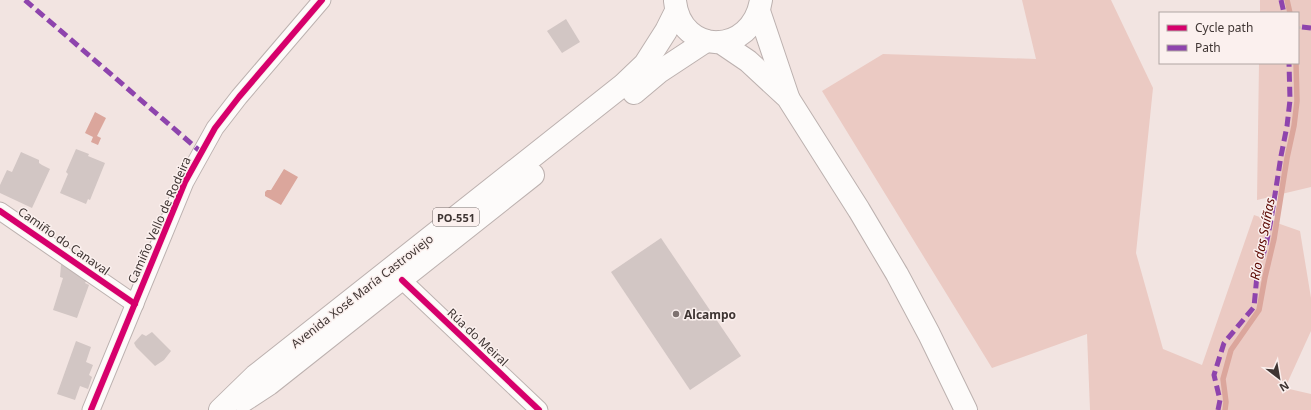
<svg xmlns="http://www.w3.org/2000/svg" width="1311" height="410" font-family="'Noto Sans',sans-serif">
<rect width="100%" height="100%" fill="#f2e4e1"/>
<g fill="#ebcac3">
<path d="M1022 0H1111L1153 88 1136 253 1163 349 1202 365 1254 215 1300 231 1311 298V331L1285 388 1311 394V410H1090L1087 334 992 368 822 91 883 54 1036 59Z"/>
<path d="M1260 0H1311V187L1257 200 1259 63H1298V13H1260Z"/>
</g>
<g fill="#dba69c">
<path d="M95 112 106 118 97 136 101 138 98 145 91 142 93 137 85 133Z"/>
<path d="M284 169 298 177 281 205 265 196V192L267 190H271Z"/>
</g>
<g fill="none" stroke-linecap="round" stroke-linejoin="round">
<g stroke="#dba69c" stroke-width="5.5">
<path d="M1287 0 1290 13"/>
<path d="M1225 410 1226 402 1223 379 1231 350 1259 310 1265 277 1274 239 1287 158 1294 126 1297 101 1296 63"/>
</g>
</g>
<g fill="#d2c6c4">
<path d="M566 19 580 42 562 53 547 31Z"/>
<path d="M76 149 89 154 88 156 105 163 90 200 88 199 86 204 60 193 68 174 66 172Z"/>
<path d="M21 152 39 160V163L42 165 50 169 32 208 0 193V185L7 170 12 172Z"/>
<path d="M661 238 741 356 690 390 611 272Z"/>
<path d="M63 262 89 276 85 283 89 285 77 318 53 310 63 278 60 277 61 265Z"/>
<path d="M152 332 171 351 164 360 155 366 136 347 134 343 142 334 146 336Z"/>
<path d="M76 341 91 347 86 362 93 365 89 375 92 377 88 389 80 386 75 400 57 394Z"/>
</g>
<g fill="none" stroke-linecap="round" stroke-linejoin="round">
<defs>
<g id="minor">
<path d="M0 211 135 304"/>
<path d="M402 280 539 410"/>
<path d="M91 410 185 182 215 128 239 97 322 0"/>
</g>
<g id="secondary">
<path d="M759 11 788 97"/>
<path d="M720 42 748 61 788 98 859 210 897 274 929 334 966 410"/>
</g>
<g id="primary">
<path d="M675 1C681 56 752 56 761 0"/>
<path d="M634 93 659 72 706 41"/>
<path d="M243 401 269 384 533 175"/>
<path d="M220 410 255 376 623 85 645 64 666 31 676 11"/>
</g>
</defs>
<use href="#minor" stroke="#bcb1af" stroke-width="19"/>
<use href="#secondary" stroke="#bcb1af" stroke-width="24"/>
<use href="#primary" stroke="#bcb1af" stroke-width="24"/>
<path stroke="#cdc7c5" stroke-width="2.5" stroke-dasharray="3 3" stroke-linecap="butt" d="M1298 28 1302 27"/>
<use href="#minor" stroke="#fdfbfa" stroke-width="17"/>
<use href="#secondary" stroke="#fdfbfa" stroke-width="22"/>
<use href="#primary" stroke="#fdfbfa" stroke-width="22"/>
<g stroke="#8e44ad" stroke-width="5" stroke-dasharray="10 5" stroke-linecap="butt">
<path d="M25 0 201 152"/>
<path d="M1281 0 1284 13"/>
<path d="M1302 27 1311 28"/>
<path d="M1218 410 1220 400 1214 375 1224 343 1254 307 1257 275 1266 245 1271 220 1281 156 1287 126 1290 100 1289 63"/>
</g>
<defs>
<g id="cycleway">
<path d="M0 211 135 304"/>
<path d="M402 280 539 410"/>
<path d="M91 410 185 182 215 128 239 97 322 0"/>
</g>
</defs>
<use href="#cycleway" stroke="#fbf0ee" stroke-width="8"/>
<use href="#cycleway" stroke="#d6006c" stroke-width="6"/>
</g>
<circle fill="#7e7270" stroke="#fbf0ee" stroke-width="1.5" cx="676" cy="314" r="4"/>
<g text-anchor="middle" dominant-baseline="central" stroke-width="3" stroke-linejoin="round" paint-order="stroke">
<rect fill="#fbf0ee" stroke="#776d6b" stroke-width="1" x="433" y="208" width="46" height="18" rx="3"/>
<g font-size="11" font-weight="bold" fill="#3f3533">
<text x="456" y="217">PO-551</text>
</g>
<g font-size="12" fill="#3f3533" stroke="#fbf0ee">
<text transform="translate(159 220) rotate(-66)">Camiño Vello de Rodeira</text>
<text transform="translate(64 241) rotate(35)">Camiño do Canaval</text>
<text transform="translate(362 291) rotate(-38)">Avenida Xosé María Castroviejo</text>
<text transform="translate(478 337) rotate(43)">Rúa do Meiral</text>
</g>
<g font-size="12" font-weight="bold" fill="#3f3533" stroke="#fbf0ee" text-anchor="start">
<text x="684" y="314">Alcampo</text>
</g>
<g font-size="13" font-style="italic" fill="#5b0700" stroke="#fbf0ee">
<text transform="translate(1262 239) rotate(-79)">Río das Saíñas</text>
</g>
</g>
<rect x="1159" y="12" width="140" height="52" fill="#fbf0ee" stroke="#b0a5a3"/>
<rect x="1167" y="25" width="20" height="6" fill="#d6006c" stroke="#b0a5a3"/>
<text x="1195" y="32" font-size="12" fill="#3f3533">Cycle path</text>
<rect x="1167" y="45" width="20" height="6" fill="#8e44ad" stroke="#b0a5a3"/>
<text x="1195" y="52" font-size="12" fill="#3f3533">Path</text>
<g transform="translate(1279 378) rotate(149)" stroke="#fbf0ee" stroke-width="3" paint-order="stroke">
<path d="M0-3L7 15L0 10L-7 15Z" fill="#3f3533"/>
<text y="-6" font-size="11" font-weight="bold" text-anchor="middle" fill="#3f3533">N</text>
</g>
</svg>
